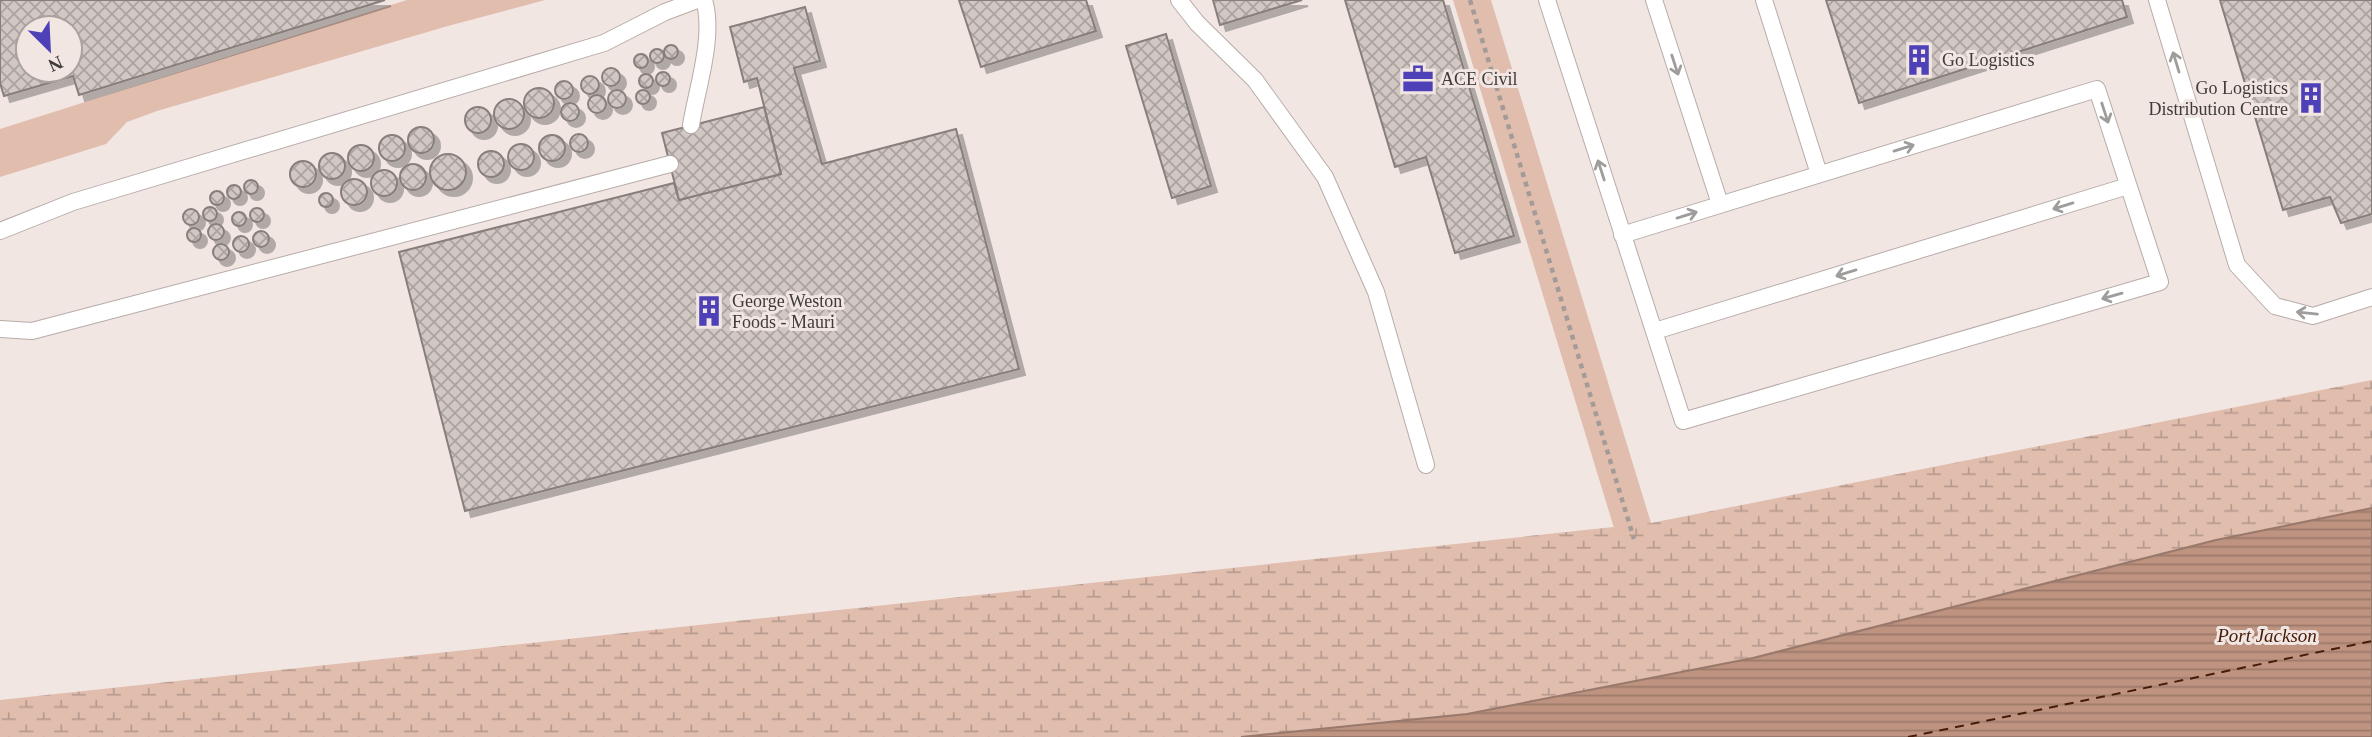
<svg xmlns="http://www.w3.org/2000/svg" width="2372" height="737" font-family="'Times New Roman',serif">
<defs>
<pattern id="wetland-marsh" width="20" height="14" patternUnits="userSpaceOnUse" patternTransform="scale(1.75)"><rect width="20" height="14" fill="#e1bdae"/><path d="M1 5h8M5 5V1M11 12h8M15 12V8" fill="none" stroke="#b89b8f"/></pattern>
<pattern id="water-rules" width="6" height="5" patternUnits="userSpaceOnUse" patternTransform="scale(1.75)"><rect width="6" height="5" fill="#be9380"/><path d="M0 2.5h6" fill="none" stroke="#9c796a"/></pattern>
<pattern id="building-cross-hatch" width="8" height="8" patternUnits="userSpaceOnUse" patternTransform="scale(1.75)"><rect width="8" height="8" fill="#d1c7c3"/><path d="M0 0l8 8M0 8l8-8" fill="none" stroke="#aba39f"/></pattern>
<filter id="shadow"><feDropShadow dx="6" dy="6" stdDeviation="0" flood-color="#0004"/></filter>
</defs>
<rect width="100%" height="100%" fill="#f1e6e2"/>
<g fill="#e1bdae">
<path d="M407 0H545L448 26 157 111 127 122 106 144 0 177V129Z"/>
<path d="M1453 0H1491L1651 523 1614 528Z"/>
</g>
<path fill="url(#wetland-marsh)" d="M2372 380V508L2216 540 1753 658 1467 714 1241 737H0V700L1651 523Z"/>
<path fill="url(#water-rules)" stroke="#98796b" stroke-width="2" d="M2372 508V737H1241L1467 714 1753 658 2216 540Z"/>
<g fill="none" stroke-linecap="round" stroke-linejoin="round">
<path stroke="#461c08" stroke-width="2" stroke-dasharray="9 7" stroke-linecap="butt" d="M1908 737 2372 641"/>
</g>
<g fill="url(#building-cross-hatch)" stroke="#887e7a" stroke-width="2" fill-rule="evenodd" filter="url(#shadow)">
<path d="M0 0H385L79 95 73 76 4 96 0 83ZM28 28H70V70H28Z"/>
<path d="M959 0H1086L1096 31 981 67Z"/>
<path d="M1213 0H1302L1220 25Z"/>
<path d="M1345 0H1443L1514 236 1455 253 1426 157 1395 167Z"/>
<path d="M1826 0H2122L2127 17 1859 103Z"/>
<path d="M2220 0H2372V214L2341 223 2330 197 2283 210Z"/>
<path d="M805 7 820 61 794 68 822 164 956 129 1019 369 465 511 399 252 674 183 679 200 781 174 757 78 744 82 730 27Z"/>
<path d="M1166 34 1211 186 1172 198 1126 46Z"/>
<circle cx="671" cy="52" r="7"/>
<circle cx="657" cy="56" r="7"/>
<circle cx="641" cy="61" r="7"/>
<circle cx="611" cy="77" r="9"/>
<circle cx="663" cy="79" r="7"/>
<circle cx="646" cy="81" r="7"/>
<circle cx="590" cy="85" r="9"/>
<circle cx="564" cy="90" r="9"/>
<circle cx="539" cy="103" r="15"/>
<circle cx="617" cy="99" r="9"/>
<circle cx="643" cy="97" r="7"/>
<circle cx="597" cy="104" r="9"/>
<circle cx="509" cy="114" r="15"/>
<circle cx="570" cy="112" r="9"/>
<circle cx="478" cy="120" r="13"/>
<path d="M764 107 781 174 679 200 662 133Z"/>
<circle cx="421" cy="140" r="13"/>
<circle cx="579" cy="143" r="9"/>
<circle cx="392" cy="148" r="13"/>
<circle cx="552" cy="148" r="13"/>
<circle cx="521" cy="157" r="13"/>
<circle cx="361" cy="158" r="13"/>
<circle cx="491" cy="164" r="13"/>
<circle cx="332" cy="166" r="13"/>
<circle cx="448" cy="172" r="18"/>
<circle cx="303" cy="174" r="13"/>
<circle cx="413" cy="177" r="13"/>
<circle cx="384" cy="183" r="13"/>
<circle cx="354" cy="192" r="13"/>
<circle cx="251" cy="187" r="7"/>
<circle cx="234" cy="192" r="7"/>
<circle cx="217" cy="198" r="7"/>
<circle cx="326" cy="200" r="7"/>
<circle cx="210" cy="214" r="7"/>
<circle cx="257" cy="215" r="7"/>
<circle cx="191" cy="217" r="8"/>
<circle cx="239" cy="219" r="7"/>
<circle cx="216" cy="232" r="8"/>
<circle cx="194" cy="235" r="7"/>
<circle cx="261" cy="239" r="8"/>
<circle cx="241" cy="244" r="8"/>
<circle cx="221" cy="252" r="8"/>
</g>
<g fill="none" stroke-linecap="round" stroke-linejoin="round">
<defs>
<g id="lane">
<path d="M1179 0 1197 23 1255 80 1325 177 1376 292 1426 465"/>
<path d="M1547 0 1683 421 2160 282 2097 89 1622 235"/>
<path d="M1654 0 1720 204"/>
<path d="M1764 0 1819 174"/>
<path d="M2157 0 2237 265 2275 306 2313 316 2372 297"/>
<path d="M691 125C697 88 715 36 704 0"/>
<path d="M0 231 73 202 604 43 665 12 697 0"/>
<path d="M0 329 32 331 670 164"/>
<path d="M1655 331 2128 186"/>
</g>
</defs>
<use href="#lane" stroke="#b7aca8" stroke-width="18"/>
<path stroke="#a39b98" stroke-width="4.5" stroke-dasharray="5 5" stroke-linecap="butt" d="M1470 0 1634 539"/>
<use href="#lane" stroke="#fff" stroke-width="16"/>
</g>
<defs><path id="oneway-shaft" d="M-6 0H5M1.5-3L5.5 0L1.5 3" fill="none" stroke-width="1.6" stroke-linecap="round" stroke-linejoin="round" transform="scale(1.75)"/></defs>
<g stroke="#9f9d9c">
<use href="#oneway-shaft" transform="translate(2176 62) rotate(-107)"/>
<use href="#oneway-shaft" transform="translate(1675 65) rotate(72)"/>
<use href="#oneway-shaft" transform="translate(2105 113) rotate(72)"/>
<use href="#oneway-shaft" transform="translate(1904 148) rotate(-17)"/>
<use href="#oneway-shaft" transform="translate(1601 170) rotate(-108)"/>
<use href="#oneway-shaft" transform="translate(2063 206) rotate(163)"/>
<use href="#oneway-shaft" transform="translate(1687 215) rotate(-17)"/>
<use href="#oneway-shaft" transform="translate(1846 273) rotate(163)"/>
<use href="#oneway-shaft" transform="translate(2112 296) rotate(164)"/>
<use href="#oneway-shaft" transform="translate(2307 313) rotate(-174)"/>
</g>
<defs>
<symbol id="building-bare" viewBox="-9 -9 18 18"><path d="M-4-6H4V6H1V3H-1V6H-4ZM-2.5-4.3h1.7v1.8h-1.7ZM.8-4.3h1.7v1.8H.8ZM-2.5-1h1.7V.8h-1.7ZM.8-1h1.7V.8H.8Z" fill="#4e40b7" stroke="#f1e6e2" stroke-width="2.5" paint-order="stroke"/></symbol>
<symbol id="office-bare" viewBox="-9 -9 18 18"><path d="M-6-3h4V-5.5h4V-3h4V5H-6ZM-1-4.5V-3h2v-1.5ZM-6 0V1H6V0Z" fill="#4e40b7" stroke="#f1e6e2" stroke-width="2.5" paint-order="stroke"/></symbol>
</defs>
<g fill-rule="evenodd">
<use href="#building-bare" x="1897" y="38" width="44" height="44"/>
<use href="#office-bare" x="1396" y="57" width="44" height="44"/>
<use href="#building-bare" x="2289" y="76" width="44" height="44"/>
<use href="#building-bare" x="687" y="289" width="44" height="44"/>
</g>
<g text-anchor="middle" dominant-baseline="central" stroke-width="6" stroke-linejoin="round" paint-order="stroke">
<g font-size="18" fill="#3f3b39" stroke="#f1e6e2" text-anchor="start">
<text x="1942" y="60">Go Logistics</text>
<text x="1441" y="79">ACE Civil</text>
<text x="2288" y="88" text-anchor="end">Go Logistics<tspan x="2288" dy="21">Distribution Centre</tspan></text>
<text x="732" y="301">George Weston<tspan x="732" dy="21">Foods - Mauri</tspan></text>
</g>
<g font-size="19" font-style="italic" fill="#461c08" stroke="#f1e6e2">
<text x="2267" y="635">Port Jackson</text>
</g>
</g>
<g transform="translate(49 49) rotate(156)"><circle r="33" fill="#f1e6e2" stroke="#aaa29e" stroke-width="2"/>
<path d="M0-5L12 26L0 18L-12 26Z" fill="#4e40b7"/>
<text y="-10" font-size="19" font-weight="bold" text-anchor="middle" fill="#3f3b39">N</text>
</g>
</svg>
